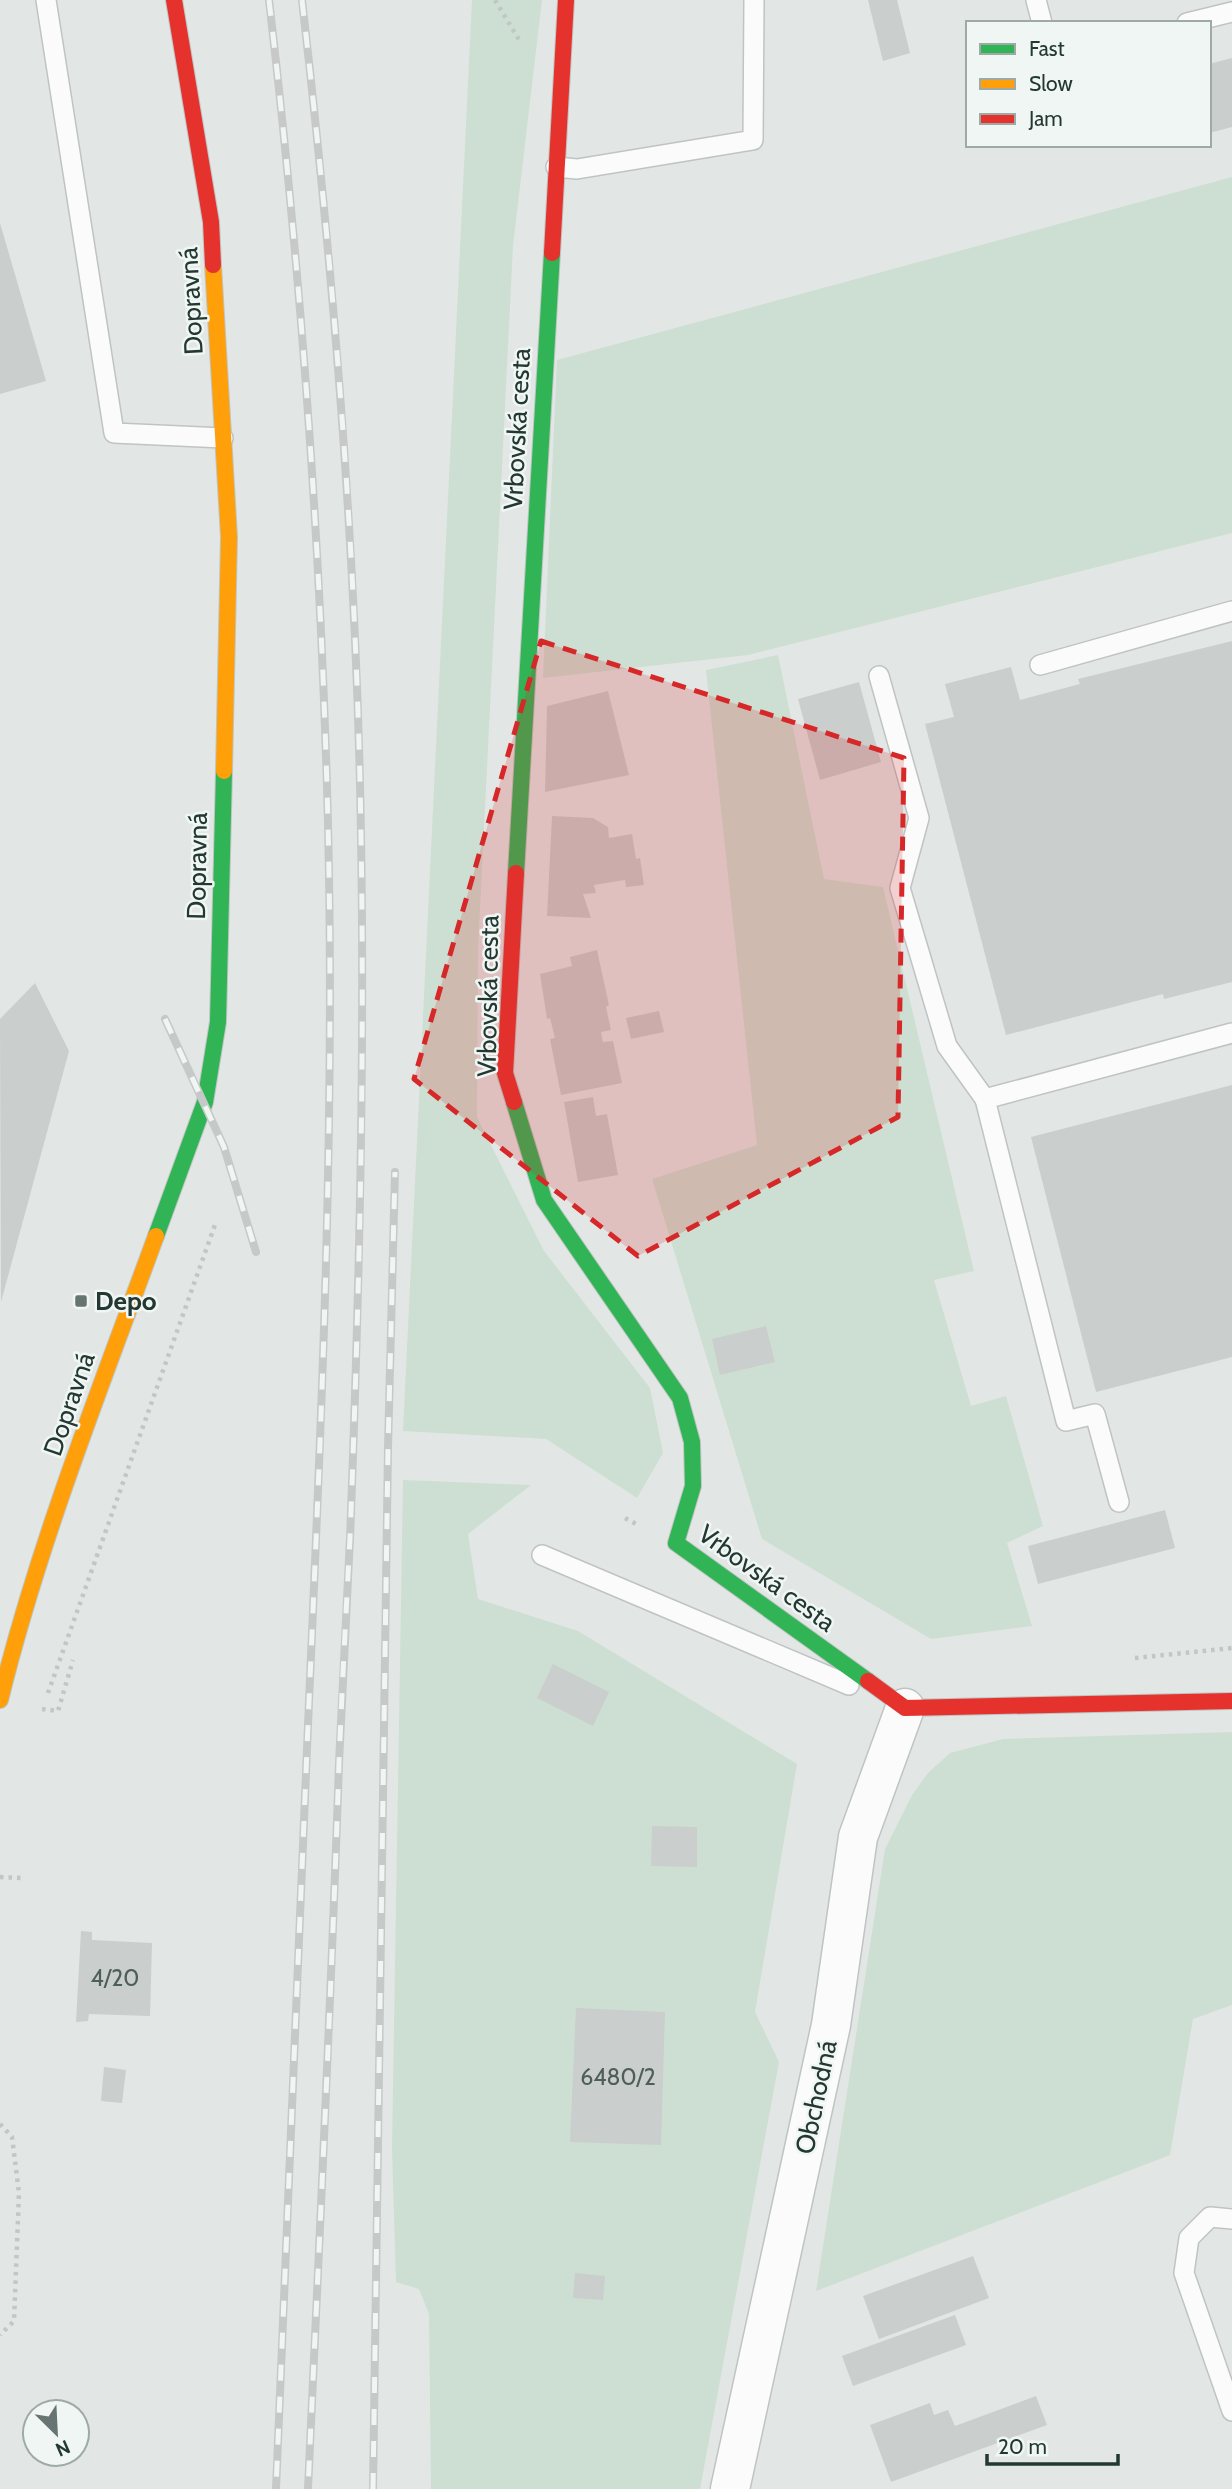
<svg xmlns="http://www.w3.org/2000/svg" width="1232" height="2489" font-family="Cabin,sans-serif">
<rect width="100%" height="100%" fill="#e2e7e5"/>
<g fill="#cddfd2">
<path d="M472 0H542L513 246 478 949 477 1117 544 1251 650 1388 663 1453 637 1498 546 1439 403 1431Z"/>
<path d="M1232 177V533L748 655 543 678 557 360Z"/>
<path d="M778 655 824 879 883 887 974 1271 934 1280 971 1406 1006 1396 1043 1526 1007 1543 1032 1626 931 1639 762 1539 652 1179 757 1145 706 670Z"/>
<path d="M403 1480 531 1485 468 1534 478 1599 578 1631 797 1764 755 2012 779 2062 700 2489H431L429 2314 419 2289 396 2282 392 2148Z"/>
<path d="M1232 1732V2005L1193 2019 1170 2155 816 2291 885 1849 912 1795 928 1773 950 1753 1003 1739Z"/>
</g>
<g fill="#cacecc">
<path d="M868 0H897L910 53 883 61Z"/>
<path d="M1232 58V127L1209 133V64Z"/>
<path d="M0 223 46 381 0 394Z"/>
<path d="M1232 641V982L1164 999 1163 994 1006 1035 925 724 954 717 945 684 1011 667 1020 700 1080 684 1078 679Z"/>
<path d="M859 682 881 762 820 780 798 699Z"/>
<path d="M608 691 629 775 545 792 547 706Z"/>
<path d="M552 816 593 818 608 827 609 838 632 834 636 859 640 858 644 885 626 887 625 880 594 885 596 893 583 894 591 918 547 916Z"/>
<path d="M597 950 609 1005 606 1007 611 1030 601 1032 603 1042 613 1041 622 1083 561 1095 550 1039 555 1038 550 1018 547 1019 540 974 572 966 570 957Z"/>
<path d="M35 983 69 1051 1 1302 0 1019Z"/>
<path d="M659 1011 664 1032 631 1039 626 1018Z"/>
<path d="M1232 1085V1357L1096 1392 1031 1137Z"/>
<path d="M593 1097 596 1116 607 1114 618 1175 578 1182 564 1102Z"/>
<path d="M766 1326 775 1362 720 1375 712 1339Z"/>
<path d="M1165 1510 1175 1548 1038 1584 1028 1546Z"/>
<path d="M553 1664 609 1692 593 1726 537 1698Z"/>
<path d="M652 1826 697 1827V1867L651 1866Z"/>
<path d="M81 1931 92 1932V1940L152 1943 150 2016 89 2014 88 2021 76 2022Z"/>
<path d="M576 2008 665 2012 661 2145 570 2142Z"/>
<path d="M104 2067 126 2070 122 2103 101 2101Z"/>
<path d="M973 2256 989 2298 879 2339 863 2296Z"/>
<path d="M575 2273 605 2276 603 2300 573 2298Z"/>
<path d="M955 2315 966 2345 853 2386 842 2356Z"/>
<path d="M1036 2396 1047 2425 891 2482 870 2425 930 2403 934 2415 948 2410 955 2426Z"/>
</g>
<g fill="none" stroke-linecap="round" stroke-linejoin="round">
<defs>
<g id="lane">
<path d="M46 0 114 433 223 438"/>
<path d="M1036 0 1042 23"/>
<path d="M1187 23 1232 12"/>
<path d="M556 167 577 169 753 140 754 0"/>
<path d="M1040 665 1232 611"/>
<path d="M879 676 919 818 900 888 947 1046 985 1099"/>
<path d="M1119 1502 1095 1414 1066 1421 985 1099 1232 1033"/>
<path d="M542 1555 849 1685"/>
<path d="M1232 2219 1210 2217 1189 2238 1184 2273 1232 2411"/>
</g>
<path id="street" d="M730 2489 831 2025 858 1837 905 1708"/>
<g id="fast">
<path d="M516 873 552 253"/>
<path d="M514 1102 544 1200 680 1398 692 1442 693 1486 676 1543 868 1681"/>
<path d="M156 1236 205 1102 218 1022 224 771"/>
</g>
<g id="slow">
<path d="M213 265 229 537 224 771"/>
<path d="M0 1700C39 1542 100 1389 156 1236"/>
</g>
<g id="jam">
<path d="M174 0 211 222 213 265"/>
<path d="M552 253 566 0"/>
<path d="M514 1102 505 1073 516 873"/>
<path d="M868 1681 905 1708 1232 1701"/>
</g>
</defs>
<use href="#lane" stroke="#bfc4c2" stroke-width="22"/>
<use href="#street" stroke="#bfc4c2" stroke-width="41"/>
<use href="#fast" stroke="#bfc5c2" stroke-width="18"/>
<use href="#slow" stroke="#bfc5c2" stroke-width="18"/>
<use href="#jam" stroke="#bfc5c2" stroke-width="18"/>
<g stroke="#c0c7c5" stroke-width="4.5" stroke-dasharray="3.5 5" stroke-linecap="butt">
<path d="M495 0 521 43"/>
<path d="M625 1518 640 1526"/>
<path d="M1135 1658 1232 1648"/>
<path d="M48 1693 216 1222"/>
<path d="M42 1709 58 1711 73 1660"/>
<path d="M0 1877 21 1878"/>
<path d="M0 2124 12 2137 19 2193 14 2321 0 2335"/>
</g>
<use href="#lane" stroke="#fbfbfb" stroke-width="19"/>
<use href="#street" stroke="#fbfbfb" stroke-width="38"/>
<use href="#fast" stroke="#30b455" stroke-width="16"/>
<use href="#slow" stroke="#ff9f0a" stroke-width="16"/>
<use href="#jam" stroke="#e5322d" stroke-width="16"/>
<defs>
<g id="rail">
<path d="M269 0C301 274 321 548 328 824 335 1116 322 1409 309 1701 298 1963 287 2226 276 2489"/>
<path d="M302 0C334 278 357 557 361 837 365 1070 359 1304 350 1538 346 1613 342 1688 339 1763 331 2005 319 2247 308 2489"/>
<path d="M165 1019 224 1147 256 1252"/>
<path d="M373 2489 388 1448 395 1172"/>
</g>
</defs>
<use href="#rail" stroke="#c6c9c8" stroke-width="8"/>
<use href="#rail" stroke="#f0f6f3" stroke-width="5" stroke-dasharray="16" stroke-linecap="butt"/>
</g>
<path fill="#d62828" fill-opacity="0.2" stroke="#d62828" stroke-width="5" stroke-dasharray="14 9" stroke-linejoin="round" d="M541 641 904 758 898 1117 638 1256 414 1079Z"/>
<rect fill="#667571" stroke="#f0f6f3" stroke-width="2.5" x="74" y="1294" width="14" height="14" rx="3.5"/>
<g text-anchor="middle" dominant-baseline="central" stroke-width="5" stroke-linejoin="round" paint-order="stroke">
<g font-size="23" fill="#4e5e59">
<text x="115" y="1978">4/20</text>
<text x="618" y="2077">6480/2</text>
</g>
<g font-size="26" fill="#233832" stroke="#f0f6f3">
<text transform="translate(191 301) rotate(-93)">Dopravná</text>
<text transform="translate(517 429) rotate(-87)">Vrbovská cesta</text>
<text transform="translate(197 866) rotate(-89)">Dopravná</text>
<text transform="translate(488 996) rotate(-89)">Vrbovská cesta</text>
<text transform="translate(69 1404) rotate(-71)">Dopravná</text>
<text transform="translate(767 1578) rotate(36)">Vrbovská cesta</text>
<text transform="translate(816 2097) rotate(-78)">Obchodná</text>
</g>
<g font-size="26" font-weight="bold" fill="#233832" stroke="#f0f6f3" text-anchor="start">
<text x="95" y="1301">Depo</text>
</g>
</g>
<rect x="966" y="21" width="245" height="126" fill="#f0f6f3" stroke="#9eaaa6" stroke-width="2"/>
<rect x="980" y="44" width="35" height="10" fill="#30b455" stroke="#9eaaa6" stroke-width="2"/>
<text x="1029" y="56" font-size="21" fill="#233832">Fast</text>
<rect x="980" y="79" width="35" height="10" fill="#ff9f0a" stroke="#9eaaa6" stroke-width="2"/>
<text x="1029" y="91" font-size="21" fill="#233832">Slow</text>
<rect x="980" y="114" width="35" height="10" fill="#e5322d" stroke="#9eaaa6" stroke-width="2"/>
<text x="1029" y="126" font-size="21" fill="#233832">Jam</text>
<g transform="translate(56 2433) rotate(156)"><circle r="33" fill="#f0f6f3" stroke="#9eaaa6" stroke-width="2"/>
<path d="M0-5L12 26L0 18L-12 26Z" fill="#667571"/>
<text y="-10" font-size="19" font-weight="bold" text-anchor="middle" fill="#233832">N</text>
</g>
<path d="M987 2454v10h131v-10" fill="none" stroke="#233832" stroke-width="3.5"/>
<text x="998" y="2454" font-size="21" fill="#233832" stroke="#f0f6f3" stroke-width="5" paint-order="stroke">20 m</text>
</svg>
